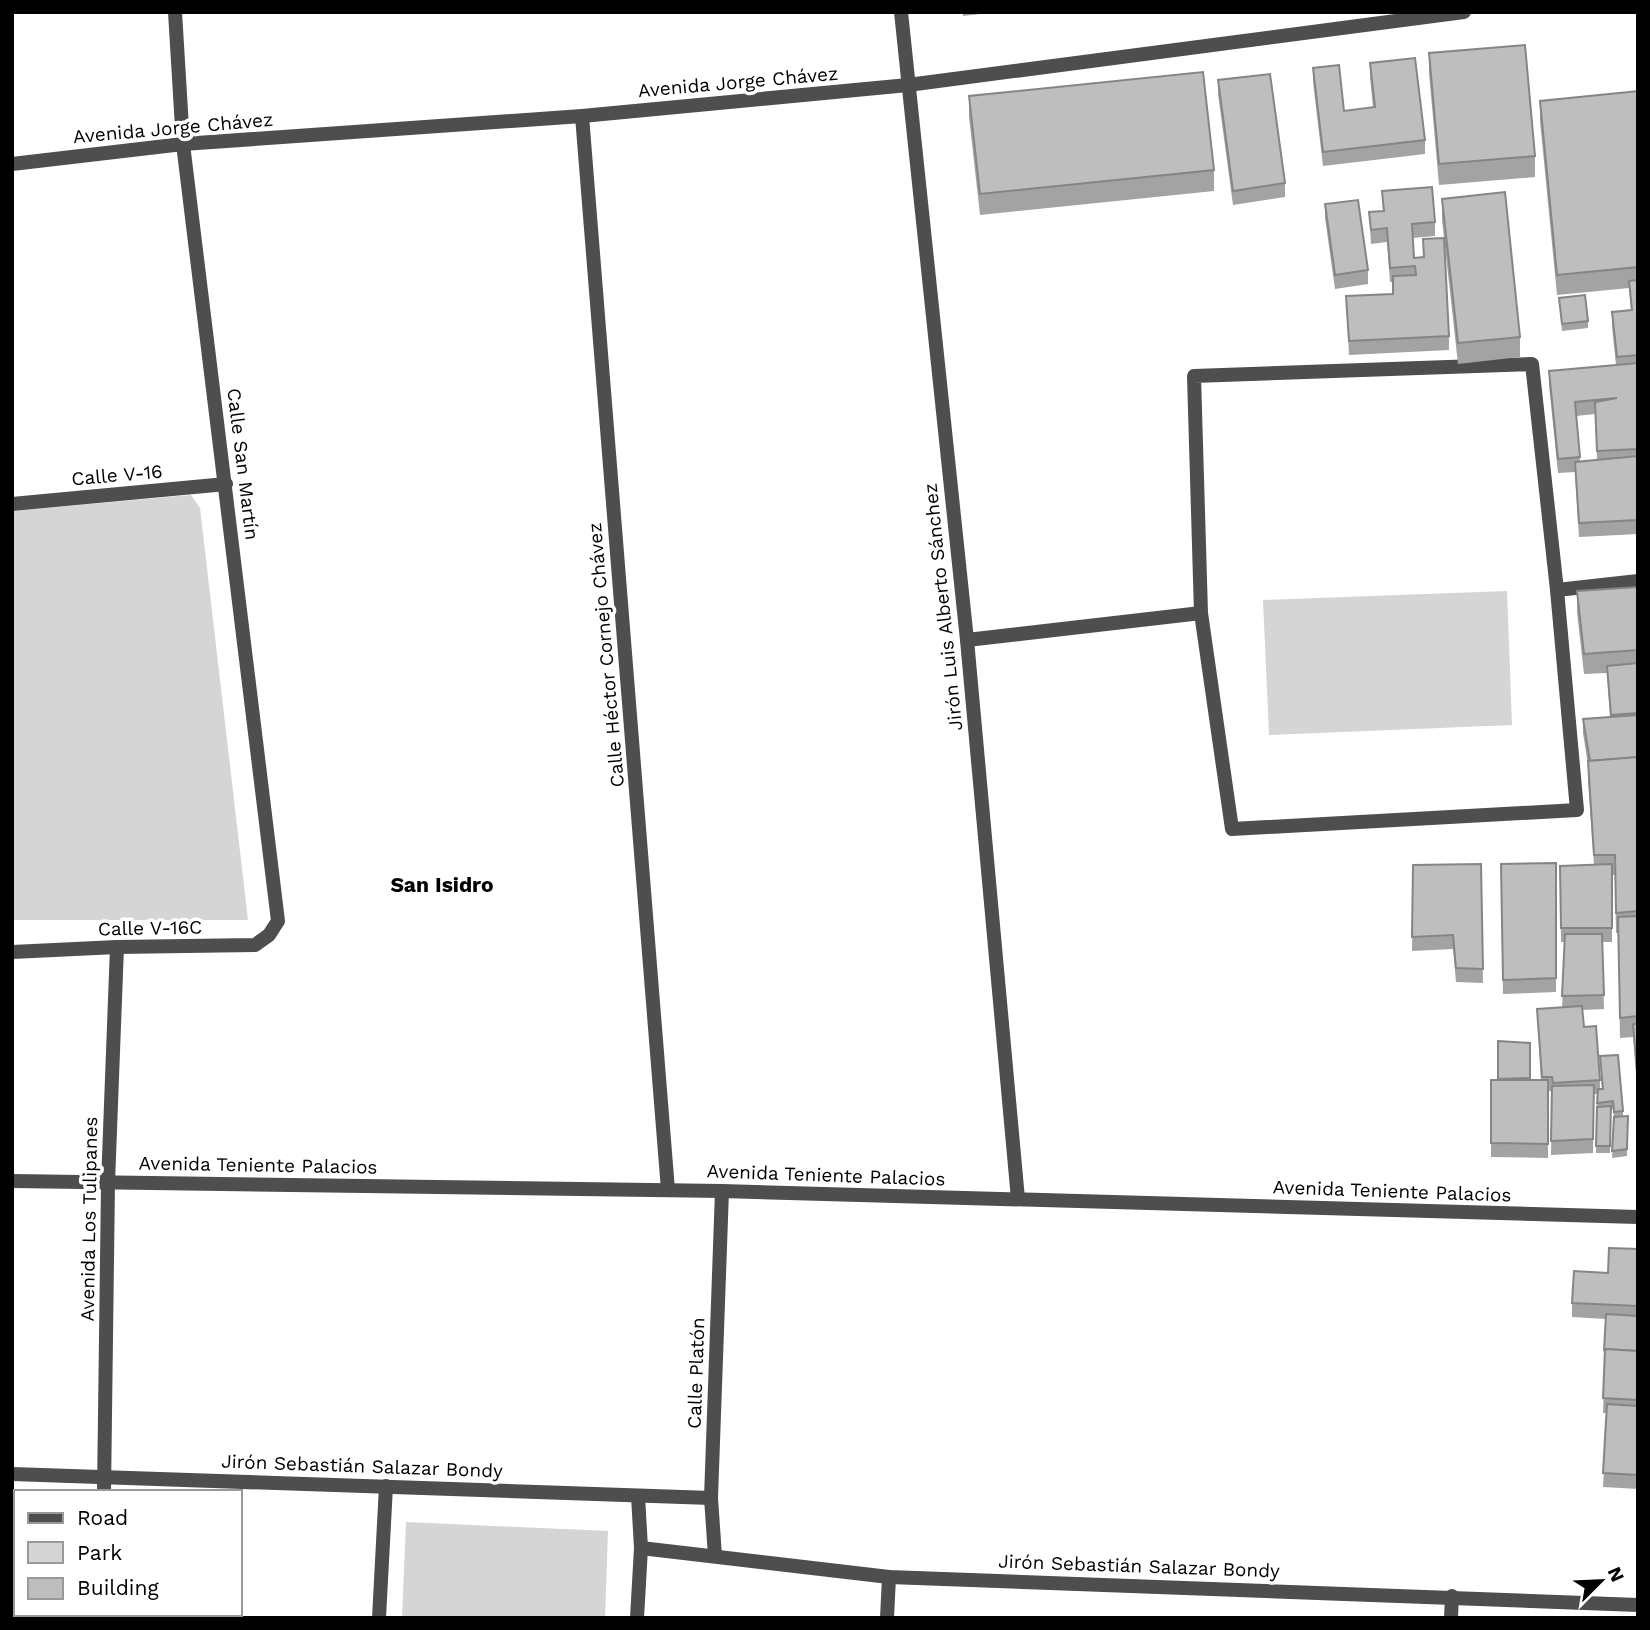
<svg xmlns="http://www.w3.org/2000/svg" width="1650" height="1630" font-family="'Work Sans',sans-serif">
<rect width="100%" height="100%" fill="#fff"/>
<g fill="#d5d5d5">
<path d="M191 495 200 508 248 920H12V511Z"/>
<path d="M1507 591 1512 725 1269 735 1263 600Z"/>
<path d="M406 1522 608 1531 605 1618H402Z"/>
</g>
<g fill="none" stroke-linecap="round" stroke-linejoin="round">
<g stroke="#4e4e4e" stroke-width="14">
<path d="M901 12 967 640 1018 1199"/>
<path d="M582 116 668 1190"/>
<path d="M12 164 183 144 582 116 908 85 1464 12"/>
<path d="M1532 364 1557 590 1577 810 1232 829 1201 613 1194 376Z"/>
<path d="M12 504 226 484"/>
<path d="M1557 590 1638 581"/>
<path d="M967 640 1201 613"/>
<path d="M12 952 117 947 255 945 269 935 278 921 183 144 175 12"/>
<path d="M12 1474 711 1498"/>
<path d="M104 1492 108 1183 117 947"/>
<path d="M641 1548 889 1577 1638 1605"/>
<path d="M715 1556 711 1498 722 1191"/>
<path d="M100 1618 101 1614"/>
<path d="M379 1618 386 1486"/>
<path d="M637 1618 641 1548 638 1496"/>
<path d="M887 1618 889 1577"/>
<path d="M1451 1618 1452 1596"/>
</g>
<path stroke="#4e4e4e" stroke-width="14" d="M12 1181 722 1191 1638 1217"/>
</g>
<g fill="#a3a3a3" fill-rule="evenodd">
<path d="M963 12H997L963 16Z"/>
<path d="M1429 53 1535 156V177L1439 185 1429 73Z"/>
<path d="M1370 63 1425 140V154L1323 166 1313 82V68L1344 111 1373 107 1370 77Z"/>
<path d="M1218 80 1285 183V197L1233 205 1218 94Z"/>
<path d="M1638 91V534L1579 537 1575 472 1558 473 1549 385V371L1616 365 1612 326V312L1631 310 1629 288 1557 295 1540 121V101ZM1595 414 1597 460 1580 462 1576 416Z"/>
<path d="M969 96 1214 170V191L980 215 969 117Z"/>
<path d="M1382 191 1435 222V236L1413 238 1414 258 1423 257V239L1449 336V350L1349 355 1346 296 1393 294V282H1390L1387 242 1371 244 1369 212 1383 211Z"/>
<path d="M1442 199 1520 337V357L1458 364 1442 220Z"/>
<path d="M1325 204 1368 270V284L1335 289 1325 218Z"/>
<path d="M1559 298 1588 321V328L1562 331Z"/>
<path d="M1638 587V1100L1633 1037 1620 1038 1618 933H1616L1615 875H1612V942H1602L1604 1009 1582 1010 1584 1027 1600 1080V1089H1602L1600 1056 1623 1111V1116H1628L1627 1156 1612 1158 1614 1118 1613 1109H1611L1610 1153H1596L1597 1094H1594L1593 1153 1551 1155 1552 1091H1548V1158L1491 1157V1080H1498V1041L1530 1043V1080H1541L1537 1009 1562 1008 1565 942H1561L1560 866 1594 865 1588 781V765L1583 733V719L1610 717 1607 673 1584 674 1577 612V591Z"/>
<path d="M1556 863V992L1503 994 1501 864Z"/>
<path d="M1481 864 1483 983 1456 982 1453 949 1412 951 1413 865Z"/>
<path d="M1638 1249V1489L1603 1487 1607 1413H1603L1606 1319 1572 1317V1303Z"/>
</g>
<g fill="#bebebe" stroke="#858585" stroke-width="2">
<path d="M1525 45 1535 156 1439 164 1429 53Z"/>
<path d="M1415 58 1425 140 1323 152 1313 68 1339 65 1344 111 1375 107 1370 63Z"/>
<path d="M1203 72 1214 170 980 194 969 96Z"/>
<path d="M1270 74 1285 183 1233 191 1218 80Z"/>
<path d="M1638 91V267L1557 275 1540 101Z"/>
<path d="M1432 187 1435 222 1412 224 1414 258 1424 257 1423 239 1444 238 1449 336 1349 341 1346 296 1393 294V276L1416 275 1415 266 1390 268 1387 228 1371 230 1369 212 1384 211 1382 191Z"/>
<path d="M1505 192 1520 337 1458 343 1442 199Z"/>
<path d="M1358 200 1368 270 1335 275 1325 204Z"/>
<path d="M1638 280V355L1617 357 1612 312 1632 310 1629 281Z"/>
<path d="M1585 295 1588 321 1562 324 1559 298Z"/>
<path d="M1638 363V449L1597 451 1595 402 1617 398 1575 402 1580 457 1558 459 1549 371Z"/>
<path d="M1638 456V520L1579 523 1575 462Z"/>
<path d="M1638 587V650L1584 654 1577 591Z"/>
<path d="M1638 663V713L1611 715 1607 666Z"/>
<path d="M1638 715V757L1590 761 1583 719Z"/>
<path d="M1638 757V911L1616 913 1615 855H1594L1588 761Z"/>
<path d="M1556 863V978L1503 980 1501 864Z"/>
<path d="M1481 864 1483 969 1456 968 1453 935 1412 937 1413 865Z"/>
<path d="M1612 864V928H1561L1560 866Z"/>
<path d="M1638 916V1016L1620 1018 1618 917Z"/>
<path d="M1565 934H1602L1604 995 1562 996Z"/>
<path d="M1582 1006 1584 1027 1596 1026 1600 1080 1553 1083 1552 1077H1542L1537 1009Z"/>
<path d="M1633 1024H1638V1080Z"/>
<path d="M1498 1041 1530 1043V1078L1498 1079Z"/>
<path d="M1618 1055 1623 1111 1614 1112 1613 1101 1597 1103 1598 1089H1603L1600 1056Z"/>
<path d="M1491 1080H1548V1144L1491 1143Z"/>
<path d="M1594 1085 1593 1139 1551 1141 1552 1086Z"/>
<path d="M1611 1106 1610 1146H1596L1597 1107Z"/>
<path d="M1628 1116 1627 1149 1612 1151 1614 1117Z"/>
<path d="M1609 1248 1638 1249V1306L1572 1303 1574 1271 1608 1273Z"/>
<path d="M1606 1314 1638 1316V1351L1605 1349 1604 1351Z"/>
<path d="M1605 1349 1638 1351V1400L1603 1398Z"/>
<path d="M1607 1404 1638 1406V1475L1603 1473Z"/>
</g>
<g text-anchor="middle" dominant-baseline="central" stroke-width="7" stroke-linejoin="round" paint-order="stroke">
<g font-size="19" fill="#000" stroke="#fff">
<text transform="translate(738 82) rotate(-5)">Avenida Jorge Chávez</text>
<text transform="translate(173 128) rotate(-5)">Avenida Jorge Chávez</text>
<text transform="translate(243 464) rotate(83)">Calle San Martín</text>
<text transform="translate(117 475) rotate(-5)">Calle V-16</text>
<text transform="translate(943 607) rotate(-96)">Jirón Luis Alberto Sánchez</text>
<text transform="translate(606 655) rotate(-95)">Calle Héctor Cornejo Chávez</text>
<text transform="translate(150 928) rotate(-1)">Calle V-16C</text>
<text transform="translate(258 1165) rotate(1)">Avenida Teniente Palacios</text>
<text transform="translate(826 1175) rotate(2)">Avenida Teniente Palacios</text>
<text transform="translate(1392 1191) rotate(2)">Avenida Teniente Palacios</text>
<text transform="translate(89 1219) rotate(-89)">Avenida Los Tulipanes</text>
<text transform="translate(696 1373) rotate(-88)">Calle Platón</text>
<text transform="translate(362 1466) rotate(2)">Jirón Sebastián Salazar Bondy</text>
<text transform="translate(1139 1566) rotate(2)">Jirón Sebastián Salazar Bondy</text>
</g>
<g font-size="21" font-weight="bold" fill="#000" stroke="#fff">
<text x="442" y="884">San Isidro</text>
</g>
</g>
<rect width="1650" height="1630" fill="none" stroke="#000000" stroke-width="28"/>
<rect x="14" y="1490" width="228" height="126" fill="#ffffff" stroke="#999999" stroke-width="2"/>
<rect x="28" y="1513" width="35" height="10" fill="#4e4e4e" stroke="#999999" stroke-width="2"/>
<text x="77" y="1525" font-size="21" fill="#000000">Road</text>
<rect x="28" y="1542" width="35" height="21" fill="#d5d5d5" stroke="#999999" stroke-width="2"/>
<text x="77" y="1560" font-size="21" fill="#000000">Park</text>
<rect x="28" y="1578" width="35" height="21" fill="#bebebe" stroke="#999999" stroke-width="2"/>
<text x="77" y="1595" font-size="21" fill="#000000">Building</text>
<g transform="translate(1601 1581) rotate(66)" stroke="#ffffff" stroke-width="5" paint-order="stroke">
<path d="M0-5L12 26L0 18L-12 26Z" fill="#000000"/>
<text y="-10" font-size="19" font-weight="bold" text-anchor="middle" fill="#000000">N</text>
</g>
</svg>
